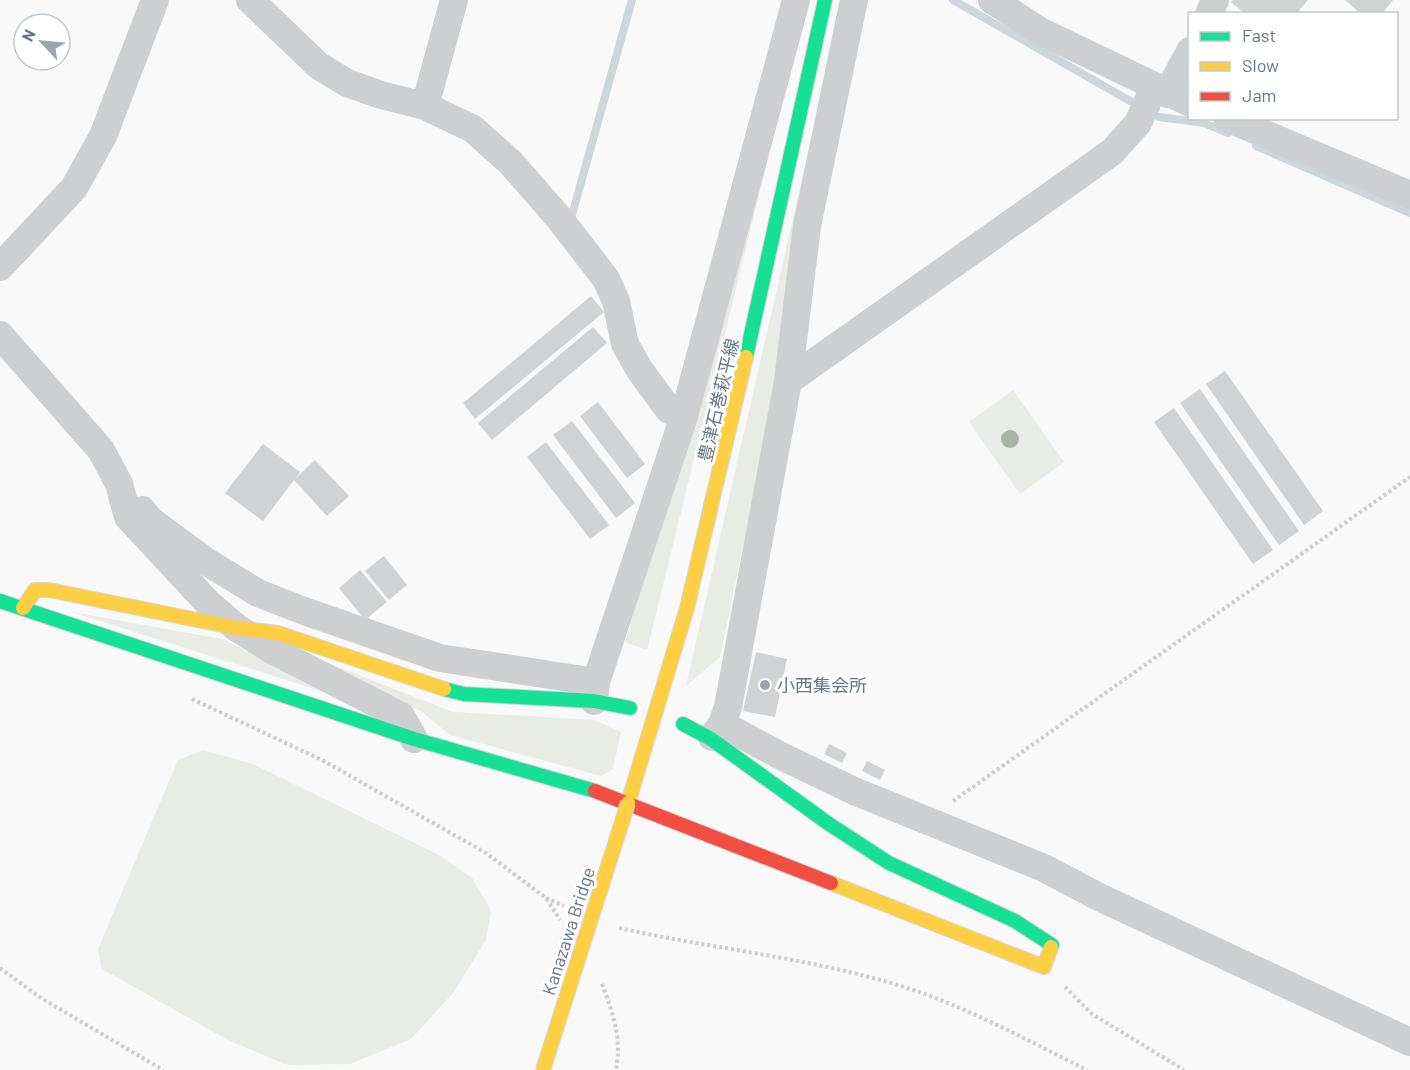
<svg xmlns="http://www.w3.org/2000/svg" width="1410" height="1070" font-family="Barlow,'Noto Sans JP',sans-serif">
<rect width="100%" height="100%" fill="#f9f9f9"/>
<g fill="#e8ebe6">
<path d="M807 0 647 650 625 642 687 437Z"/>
<path d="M843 0 773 402 720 657 686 686Z"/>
<path d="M1013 390 1064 462 1020 494 969 422Z"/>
<path d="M72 612 222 639 365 705Z"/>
<path d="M328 663 453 712 594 720 621 732 613 769 601 776 450 735 421 711 324 669Z"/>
<path d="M203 750 253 764 439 855 472 878 491 910 486 940 453 993 411 1039 350 1064 287 1065 228 1040 102 969 98 949 178 760Z"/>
</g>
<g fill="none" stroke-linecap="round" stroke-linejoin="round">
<g stroke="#ced6d9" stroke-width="8">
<path d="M953 0 1130 101"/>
<path d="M1159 117 1204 123 1228 133"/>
<path d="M1256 146 1410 213"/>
<path d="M570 222 632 0"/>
</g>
</g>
<g fill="#d0d2d3">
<path d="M1233 0H1308L1296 14H1245L1231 2Z"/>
<path d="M1345 0H1393L1382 14H1361Z"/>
<path d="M591 296 604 312 475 419 463 403Z"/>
<path d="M593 327 607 343 492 440 478 423Z"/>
<path d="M1225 371 1323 511 1304 525 1206 384Z"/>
<path d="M1200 389 1299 531 1279 545 1180 403Z"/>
<path d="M598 402 645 464 627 478 580 416Z"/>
<path d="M1174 408 1273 550 1253 564 1154 422Z"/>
<path d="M572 421 635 503 616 518 553 435Z"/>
<path d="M546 442 609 525 590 539 527 457Z"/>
<path d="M263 444 300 472 295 479 315 460 349 496 327 516 294 480 263 521 225 493Z"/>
<path d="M384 556 407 585 389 600 365 571Z"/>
<path d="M360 570 387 602 365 620 339 588Z"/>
<path d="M756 652 787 659 775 717 743 711Z"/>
<path d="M829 744 847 753 842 763 824 754Z"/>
<path d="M867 761 885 770 880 780 862 771Z"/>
</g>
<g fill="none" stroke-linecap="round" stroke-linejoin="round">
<defs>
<g id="fast">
<path d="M746 357 825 0"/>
<path d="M0 601 414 739 595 791"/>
<path d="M444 689 464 694 594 701 630 708"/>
<path d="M683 724 711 739 829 824 889 863 1015 921 1052 945 1051 947"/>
</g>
<g id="slow">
<path d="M23 608 35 590H49L237 628 278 633 444 689"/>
<path d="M628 803 687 608 746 357"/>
<path d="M831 883 1044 967 1051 947"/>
</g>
<path id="jam" d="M595 791 831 883"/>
</defs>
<use href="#fast" stroke="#d5d6d7" stroke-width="16"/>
<use href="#slow" stroke="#d5d6d7" stroke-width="16"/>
<use href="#jam" stroke="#d5d6d7" stroke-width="16"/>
<g stroke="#cbcccd" stroke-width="4" stroke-dasharray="3 3" stroke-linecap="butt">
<path d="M192 699 322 760 486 853 546 898 560 920"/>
<path d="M953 801 1410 477"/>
<path d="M546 898 564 906"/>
<path d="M619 928C709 948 802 957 891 983 960 1003 1023 1038 1087 1070"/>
<path d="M0 968 41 998 163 1070"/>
<path d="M602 984C613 1013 622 1039 616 1070"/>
<path d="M1065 987 1092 1014 1184 1070"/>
</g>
<g stroke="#cecfd0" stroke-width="28">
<path d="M250 0 319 66 347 83 381 95 425 106 473 129 511 163 559 218 606 279 616 301 625 344 639 369 669 410 684 416"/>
<path d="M992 0 1040 31 1190 103"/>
<path d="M1209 14 1215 0"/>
<path d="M1167 94 1190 51"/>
<path d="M425 106 454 0"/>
<path d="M1227 118 1410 195"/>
<path d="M0 267 74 188 103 136 155 0"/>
<path d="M0 335 101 450 119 484 128 517 209 604 237 628 274 651 401 716 414 739"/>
<path d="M788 381 1112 152 1138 123 1154 88"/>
<path d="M142 510 150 520 207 562 258 593 304 611 440 658 596 682"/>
<path d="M594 701 596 682 684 416 796 0"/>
<path d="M722 724 779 755 854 791 1044 868 1099 897 1410 1042"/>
<path d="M712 737 722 724 728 707 788 381 807 226 854 0"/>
</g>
<use href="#fast" stroke="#16e098" stroke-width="14"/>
<use href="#slow" stroke="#ffcf43" stroke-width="14"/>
<use href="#jam" stroke="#f24e42" stroke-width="14"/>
<defs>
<path id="slow-bridge" d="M543 1070 628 803"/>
</defs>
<use href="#slow-bridge" stroke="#d5d6d7" stroke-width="16" stroke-linecap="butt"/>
<use href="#slow-bridge" stroke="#ffcf43" stroke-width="14"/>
</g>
<circle fill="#a9b3a7" cx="1010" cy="439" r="9"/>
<circle fill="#99a4ac" stroke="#fff" stroke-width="2" cx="765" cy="685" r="6"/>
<g text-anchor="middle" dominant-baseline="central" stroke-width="6" stroke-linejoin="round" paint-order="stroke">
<g font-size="18" fill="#657683" stroke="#fff">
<text transform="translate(718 400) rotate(-77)">豊津石巻萩平線</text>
<text transform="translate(568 931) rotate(-72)">Kanazawa Bridge</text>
</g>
<g font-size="18" fill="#657683" stroke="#fff" text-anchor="start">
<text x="777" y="685">小西集会所</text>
</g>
</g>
<rect x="1188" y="12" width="210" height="108" fill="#ffffff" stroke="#c1c8cd" stroke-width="1.5"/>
<rect x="1200" y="32" width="30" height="9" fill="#16e098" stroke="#c1c8cd" stroke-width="1.5"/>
<text x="1242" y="42" font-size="18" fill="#657683">Fast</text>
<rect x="1200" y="62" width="30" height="9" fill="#ffcf43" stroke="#c1c8cd" stroke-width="1.5"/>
<text x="1242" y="72" font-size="18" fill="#657683">Slow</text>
<rect x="1200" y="92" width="30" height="9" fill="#f24e42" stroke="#c1c8cd" stroke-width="1.5"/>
<text x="1242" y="102" font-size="18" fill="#657683">Jam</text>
<g transform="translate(42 42) rotate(296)"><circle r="28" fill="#ffffff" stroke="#c1c8cd" stroke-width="1.5"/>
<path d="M0-4.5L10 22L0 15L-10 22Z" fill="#99a4ac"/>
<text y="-9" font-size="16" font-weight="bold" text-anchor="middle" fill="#657683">N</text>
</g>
</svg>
